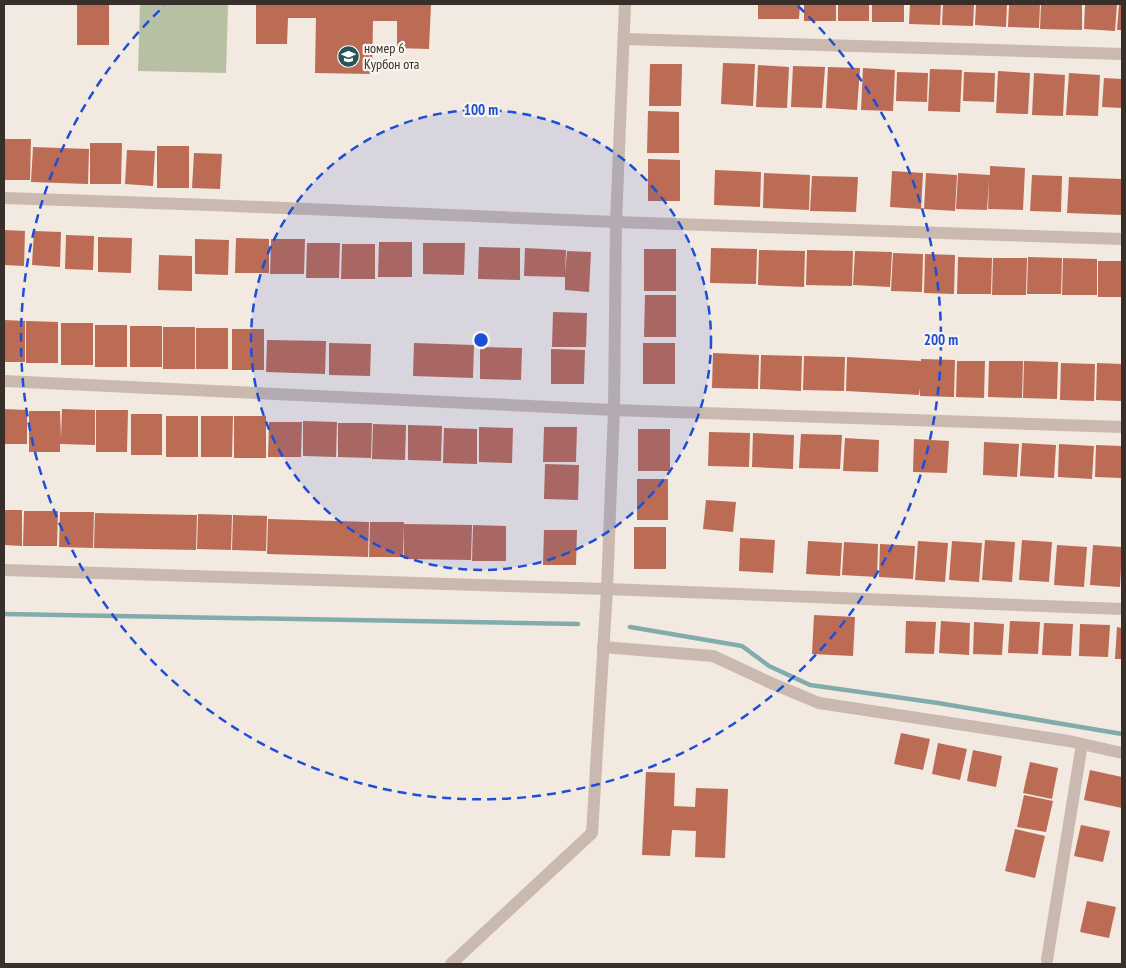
<svg xmlns="http://www.w3.org/2000/svg" width="1126" height="968" font-family="'PT Sans Narrow',sans-serif">
<rect width="100%" height="100%" fill="#f2e9e1"/>
<path fill="#b7c0a2" d="M140 4H228L226 73 138 71Z"/>
<g fill="none" stroke-linecap="round" stroke-linejoin="round">
<g stroke="#82acac" stroke-width="4.5">
<path d="M4 614 578 624"/>
<path d="M630 627 742 646 769 666 810 685 938 703 1122 734"/>
</g>
</g>
<g fill="#bc6b55">
<rect x="77" y="4" width="32" height="41"/>
<path d="M256 4H431L429 49 397 48V21H373L372 74 315 73 316 18H288L287 44H256Z"/>
<path d="M758 4H800L799 19H758Z"/>
<rect x="804" y="4" width="32" height="17"/>
<rect x="838" y="4" width="31" height="17"/>
<rect x="872" y="4" width="32" height="18"/>
<path d="M910 4H941L940 25 909 24Z"/>
<path d="M943 4H974L973 26 942 25Z"/>
<path d="M976 4H1007L1006 27 975 25Z"/>
<path d="M1009 4H1040L1039 28 1008 27Z"/>
<path d="M1041 4H1082V30L1040 29Z"/>
<path d="M1085 4H1117L1115 31 1084 29Z"/>
<path d="M1119 4H1122V30H1117Z"/>
<path d="M723 63 755 64 753 106 721 104Z"/>
<path d="M650 64H682L681 106H649Z"/>
<path d="M758 65 789 67 787 108 756 107Z"/>
<path d="M793 66 825 67 822 108 791 107Z"/>
<path d="M828 67 860 68 857 110 826 108Z"/>
<path d="M863 68 895 70 893 111 861 110Z"/>
<path d="M930 69 962 70 960 112 928 111Z"/>
<path d="M998 71 1030 73 1028 114 996 113Z"/>
<path d="M897 72 928 73 927 102 896 101Z"/>
<path d="M964 72 995 73 994 102 963 101Z"/>
<path d="M1034 73 1065 75 1063 116 1032 115Z"/>
<path d="M1069 73 1100 75 1098 116 1066 115Z"/>
<path d="M1104 78 1122 79V108L1102 107Z"/>
<path d="M648 111 679 112V153H647Z"/>
<path d="M4 139H31L30 180H4Z"/>
<path d="M90 143H122L121 184H90Z"/>
<rect x="157" y="146" width="32" height="42"/>
<path d="M33 147 89 149 88 184 31 182Z"/>
<path d="M127 150 155 151 153 186 125 184Z"/>
<path d="M194 153 222 154 220 189 192 188Z"/>
<path d="M648 159 680 160V201H648Z"/>
<path d="M990 166 1025 168 1023 210 988 209 989 179 987 210 956 209 958 173 990 175Z"/>
<path d="M715 170 761 172 760 207 714 205Z"/>
<path d="M892 171 923 173 921 209 890 207Z"/>
<path d="M764 173 810 175 809 210 763 208Z"/>
<path d="M926 173 957 175 955 211 924 209Z"/>
<path d="M1032 175 1062 176 1061 212 1030 211Z"/>
<path d="M812 176 858 177 856 212 810 211Z"/>
<path d="M1069 177 1122 179V215L1067 213Z"/>
<path d="M4 230 25 231 24 266 4 265Z"/>
<path d="M34 231 61 232 60 267 32 265Z"/>
<path d="M66 235 94 236 93 270 65 269Z"/>
<path d="M98 237 132 238 131 273 98 272Z"/>
<path d="M236 238 269 239V273H235Z"/>
<path d="M195 239 229 240 228 275 195 274Z"/>
<path d="M271 239H305L304 274H270Z"/>
<path d="M379 242H412V277H378Z"/>
<path d="M307 243H340L339 278H306Z"/>
<path d="M423 243H465L464 275 423 274Z"/>
<path d="M342 244H375V279H341Z"/>
<path d="M479 247 520 248V280L478 279Z"/>
<path d="M525 248 566 250 565 274 567 251 591 252 589 292 565 290V277L524 276Z"/>
<path d="M711 248 757 249 756 284 710 283Z"/>
<rect x="644" y="249" width="32" height="42"/>
<path d="M759 250 805 251 804 287 758 285Z"/>
<path d="M807 250 853 251 852 286 806 285Z"/>
<path d="M855 251 892 252 890 287 853 285Z"/>
<path d="M893 253 923 254 922 292 891 291Z"/>
<path d="M925 254 955 255 954 294 924 293Z"/>
<path d="M159 255 192 256V291L158 290Z"/>
<path d="M958 257 992 258 991 294H957Z"/>
<path d="M1028 257 1062 258 1061 294H1027Z"/>
<path d="M993 258H1027L1026 295H992Z"/>
<path d="M1063 258 1097 259V295H1062Z"/>
<rect x="1098" y="261" width="24" height="36"/>
<path d="M645 295H676V337H644Z"/>
<path d="M553 312 587 313 586 347H552Z"/>
<path d="M4 320 25 321V362H4Z"/>
<path d="M26 321 58 322V363H26Z"/>
<rect x="61" y="323" width="32" height="42"/>
<rect x="95" y="325" width="32" height="42"/>
<rect x="130" y="326" width="32" height="41"/>
<rect x="163" y="327" width="32" height="42"/>
<rect x="196" y="328" width="32" height="41"/>
<rect x="232" y="329" width="32" height="41"/>
<path d="M267 340 326 341 325 374 266 372Z"/>
<path d="M329 343 371 344 370 376 329 375Z"/>
<path d="M414 343 474 345 473 378 413 376Z"/>
<rect x="643" y="343" width="32" height="41"/>
<path d="M480 347 522 348 521 380 480 379Z"/>
<path d="M551 349 585 350 584 384H551Z"/>
<path d="M713 353 759 355 758 389 712 388Z"/>
<path d="M761 355 802 356 801 391 760 389Z"/>
<path d="M804 356 845 357 844 391 803 390Z"/>
<path d="M847 357 921 361V359L955 360 954 397 920 396V388L919 395 846 391Z"/>
<path d="M957 361H985L984 398 956 397Z"/>
<path d="M989 361H1023L1022 398 988 397Z"/>
<path d="M1024 361 1058 362 1057 399 1023 398Z"/>
<path d="M1061 363 1095 364 1094 401 1060 400Z"/>
<path d="M1097 363 1122 364V401L1096 400Z"/>
<path d="M4 409 27 410V444H4Z"/>
<path d="M62 409 95 410V445L60 444V452H29V411H60L61 438Z"/>
<path d="M96 410H128L127 452H96Z"/>
<rect x="131" y="414" width="31" height="41"/>
<rect x="166" y="416" width="32" height="41"/>
<path d="M201 416H233L232 457H201Z"/>
<rect x="234" y="416" width="32" height="42"/>
<path d="M303 421 337 422 336 457 303 456Z"/>
<path d="M269 422H302L301 457H268Z"/>
<path d="M338 423H372L371 458 338 457Z"/>
<path d="M373 424 406 425 405 460 372 459Z"/>
<path d="M408 425 442 426 441 461 408 460Z"/>
<path d="M479 427 513 428 512 463 479 462Z"/>
<path d="M544 427H577L576 462H543Z"/>
<path d="M444 428 477 429V464L443 463Z"/>
<rect x="638" y="429" width="32" height="42"/>
<path d="M709 432 750 433 749 467 708 466Z"/>
<path d="M753 433 794 435 793 469 752 467Z"/>
<path d="M801 434 842 435 840 469 799 468Z"/>
<path d="M845 438 879 440 878 472 843 471Z"/>
<path d="M914 439 949 441 947 473 913 472Z"/>
<path d="M984 442 1019 444 1017 477 983 475Z"/>
<path d="M1022 443 1056 445 1054 478 1020 476Z"/>
<path d="M1059 444 1094 446 1092 479 1058 477Z"/>
<path d="M1096 445 1122 446V478L1095 477Z"/>
<path d="M545 464 579 465 578 500 544 499Z"/>
<rect x="637" y="479" width="31" height="41"/>
<path d="M706 500 736 502 733 532 703 529Z"/>
<path d="M4 510H22V546L4 545Z"/>
<path d="M24 511H58L57 546H23Z"/>
<path d="M60 512H94L93 548 59 547Z"/>
<path d="M95 513 197 515 196 550 94 548Z"/>
<path d="M198 514 232 515 231 550 197 549Z"/>
<path d="M233 515 267 516 266 551 232 550Z"/>
<path d="M268 519 369 522 368 557 267 554Z"/>
<path d="M370 522H404L403 557H369Z"/>
<path d="M404 524 472 525 471 560 404 559Z"/>
<path d="M473 525 506 526V561H472Z"/>
<rect x="634" y="527" width="32" height="42"/>
<path d="M544 530H577L576 565H543Z"/>
<path d="M740 538 775 540 773 573 739 571Z"/>
<path d="M985 540 1015 542 1012 582 982 580Z"/>
<path d="M1022 540 1052 542 1049 582 1019 580Z"/>
<path d="M808 541 842 543 840 576 806 574Z"/>
<path d="M918 541 948 543 945 582 915 580Z"/>
<path d="M952 541 982 543 979 582 949 580Z"/>
<path d="M844 542 878 544 877 577 842 575Z"/>
<path d="M880 544 915 546 913 579 879 577Z"/>
<path d="M1057 545 1087 547 1084 587 1054 585Z"/>
<path d="M1093 545 1122 547 1120 587 1090 585Z"/>
<path d="M814 615 855 617 853 656 812 654Z"/>
<path d="M906 621 936 622 934 654 905 653Z"/>
<path d="M941 621 970 623 969 655 939 653Z"/>
<path d="M1010 621 1040 622 1038 654 1008 653Z"/>
<path d="M974 622 1004 624 1002 655 973 654Z"/>
<path d="M1044 623 1073 624 1071 656 1042 655Z"/>
<path d="M1080 624 1110 625 1108 657 1079 656Z"/>
<path d="M1117 627 1122 628V659H1115Z"/>
<path d="M901 733 930 739 923 770 894 764Z"/>
<path d="M938 743 967 749 960 780 932 774Z"/>
<path d="M973 750 1002 756 996 787 967 781Z"/>
<path d="M1030 762 1058 768 1052 799 1023 793Z"/>
<path d="M1090 770 1122 777V808L1084 800Z"/>
<path d="M646 772 675 773 674 806 695 807 696 788 728 789 725 858 695 857 696 831 672 830 670 856 642 855Z"/>
<path d="M1024 795 1053 801 1046 832 1017 827Z"/>
<path d="M1081 825 1110 831 1103 862 1074 856Z"/>
<path d="M1015 829 1045 836 1035 878 1005 871Z"/>
<path d="M1087 901 1116 907 1109 938 1080 932Z"/>
</g>
<g fill="none" stroke-linecap="round" stroke-linejoin="round">
<g stroke="#c9b9ae" stroke-width="12">
<path d="M624 39 1122 54"/>
<path d="M4 198 211 205 616 222 1122 239"/>
<path d="M4 381 614 410 1122 427"/>
<path d="M4 570 607 589 1122 609"/>
<path d="M603 647 713 656 771 683 819 703 1069 741 1122 753"/>
<path d="M1047 960 1082 744"/>
<path d="M451 964 592 833 607 589 614 410 616 222 625 4"/>
</g>
</g>
<circle cx="481" cy="340" r="230" fill="#1d4ed8" fill-opacity=".12"/>
<g fill="none" stroke="#1d4ed8" stroke-width="2.5" stroke-dasharray="9 6">
<circle cx="481" cy="340" r="230"/>
<path d="M798 6A460 460 0 1 1 164 6"/>
</g>
<defs>
<symbol id="school-disc" viewBox="-11 -11 22 22"><circle r="9.5" fill="#245557" stroke="#f9f4ed"/><path d="M0-5L7-2L0 1L-7-2ZM-4 1L0 2.5L4 1V4Q0 6-4 4Z" fill="#fff"/></symbol>
</defs>
<g fill-rule="evenodd">
<use href="#school-disc" x="336" y="44" width="25" height="25"/>
</g>
<g text-anchor="middle" dominant-baseline="central" stroke-width="4.5" stroke-linejoin="round" paint-order="stroke">
<g font-size="14" fill="#382f2b" stroke="#f9f4ed" text-anchor="start">
<text x="364" y="48">номер 6<tspan x="364" dy="16">Курбон ота</tspan></text>
</g>
</g>
<circle cx="481" cy="340" r="8" fill="#1d4ed8" stroke="#f9f4ed" stroke-width="2.5"/>
<g font-size="15" text-anchor="middle" font-weight="bold" fill="#1d4ed8" stroke="#f9f4ed" stroke-width="4.5" stroke-linejoin="round" paint-order="stroke">
<text x="481" y="115">100 m</text>
<text x="941" y="345">200 m</text>
</g>
<rect width="1126" height="968" fill="none" stroke="#382f2b" stroke-width="10"/>
</svg>
